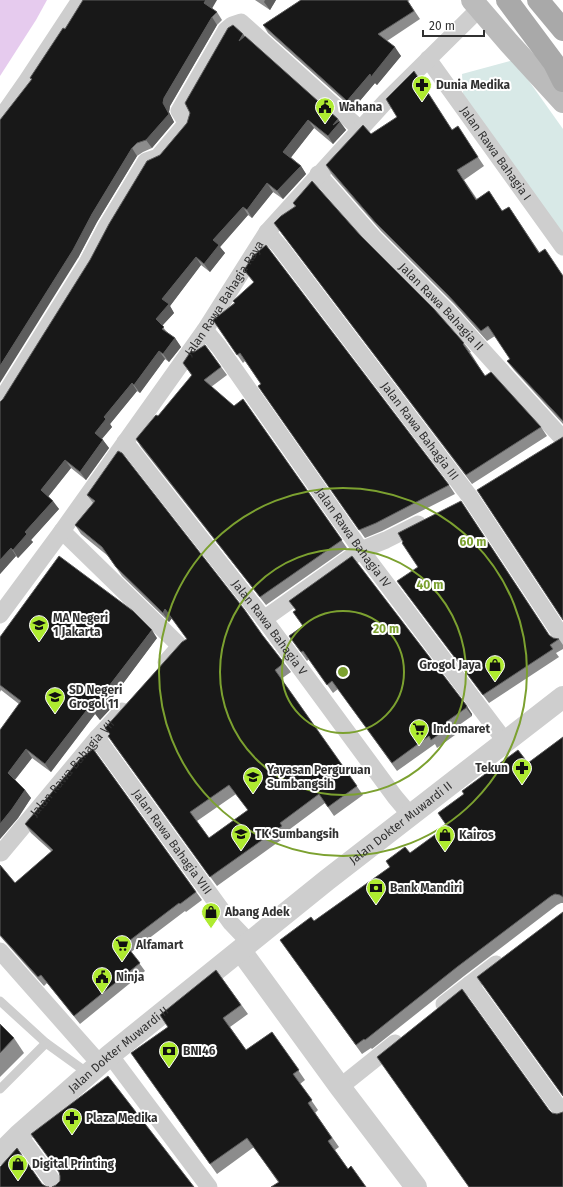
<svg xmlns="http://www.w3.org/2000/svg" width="563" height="1187" font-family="'Fira Sans',sans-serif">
<rect width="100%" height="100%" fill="#fff"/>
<path fill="#d8e9e7" d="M514 60 563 129V238L463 94 462 74Z"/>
<path fill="#e6cbee" d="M0 0H47L36 20 0 76Z"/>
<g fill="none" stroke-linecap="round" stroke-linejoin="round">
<g stroke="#cecece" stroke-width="9">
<path d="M0 1001 46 1043 89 1074"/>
<path d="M0 1089 46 1043"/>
</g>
<g stroke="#cecece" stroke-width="17">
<path id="s1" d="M428 59 563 247"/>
<path d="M0 119 26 82 80 0"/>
<path id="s2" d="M318 174 374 238 447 311 563 439"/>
<path id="s3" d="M267 232 280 247 470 497 563 638"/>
<path id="s4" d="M205 330 219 347 361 550 505 741"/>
<path d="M0 402 87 263 106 227 146 161 158 157 185 125 186 122 179 111 226 30 232 25 241 22 360 129"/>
<path id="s5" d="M125 442 264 619 395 797 411 816"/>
<path d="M62 531 180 646 166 662"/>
<path id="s6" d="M0 615 62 531 205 330 267 232 386 101 479 9"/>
<path d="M264 619 361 550 386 540 418 524"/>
<path id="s7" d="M97 738 231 923 250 943"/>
<path id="s8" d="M0 851 1 853 97 738 122 711"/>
<path d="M0 951 100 1064"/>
<path d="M470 984 563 1113"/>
<path d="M444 1004 496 964"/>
<path d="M110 1055 209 1187"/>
<path d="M340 1087 395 1043"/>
<path d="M19 1135 57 1187"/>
</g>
<g stroke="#cecece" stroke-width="22">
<path d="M241 951 340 1087 416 1187"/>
<path id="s9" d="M0 1154 19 1135 110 1055 327 880 563 697"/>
</g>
<path stroke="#bbb" stroke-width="22" d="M472 0 509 43 563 102"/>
<g stroke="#a9a9a9" stroke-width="22">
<path d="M507 0 554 63 563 81"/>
<path d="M538 0 563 30"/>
</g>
</g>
<g fill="#8c8c8c" fill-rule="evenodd">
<path d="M255 0H276L270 10Z"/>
<path d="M301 0H410L408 1 420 19 387 41 401 56 377 85 375 83 353 109 268 33 263 25Z"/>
<path d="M212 8 217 12 222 20 217 25 170 106 169 112 174 122 152 148 143 152 137 156 97 222 78 258 32 80 30 78 65 29Z"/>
<path d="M245 37 338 119 346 130 333 144 314 128 291 157 301 166 306 174 283 199 273 192 252 218 248 215 220 247 225 253 210 272 201 265 170 306 174 313 162 326 167 332 175 338 181 347 169 362 165 359 140 393 137 391 110 424 112 427 102 439 109 448 86 480 71 468 48 497 59 509 31 540 33 542 18 558 16 556 0 574V402L3 399 160 155 187 123Z"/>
<path d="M453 130 464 136 484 166 464 180 477 199 489 191 502 211 509 207 540 253 563 276V424L514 370 507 361 510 359 495 336 487 341 454 304 381 231 332 175 326 165 371 134Z"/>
<path d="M293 203 361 236 464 343 471 352H470L485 376 541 427 547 436 472 484 274 223 295 207Z"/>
<path d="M244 270 449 485 455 494 382 531 365 538 258 386 261 384 245 361 243 363 213 320 234 303 254 283Z"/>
<path d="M205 345 227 375 211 387 234 406 243 399 347 548 266 605 141 447 136 439 158 416 192 376 183 363 194 352Z"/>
<path d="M87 495 264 637 284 663 291 672 281 679 363 795 334 816 325 803 286 832 288 835 217 886 114 745 110 734 187 639 172 618 169 622 122 576 108 556 81 534 75 525 93 503ZM236 794 248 810 209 838 197 821Z"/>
<path d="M352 556 472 714V716L452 730 455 735 437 748 435 744 397 771 338 689 333 693 309 659 307 661 289 636 303 626 296 610Z"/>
<path d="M397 581 549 636 553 638 559 639 563 645V649L556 653 559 657 489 703Z"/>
<path d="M0 637 157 638 110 701 113 706 100 720 95 714 51 772 32 758 15 780 25 790 31 798 18 818 0 839 19 704 1 690 0 692Z"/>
<path d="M563 737V903H561L557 905 464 976 372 1049 371 1048 362 1054 280 940 314 921 410 853 447 827 528 763Z"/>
<path d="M93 749 202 900 186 912 185 911 131 952 145 971 80 1024 47 983 44 986 0 936V865L15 883 52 852 31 833 25 824Z"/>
<path d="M216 970 248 1014 230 1027 246 1050 272 1032 305 1080 300 1084 318 1110 315 1113 339 1147 335 1150 348 1169 278 1182 254 1147 217 1174 131 1053 168 1027Z"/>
<path d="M0 1024 14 1038 24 1053 0 1077Z"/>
</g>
<g fill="#5d5d5d">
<path d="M206 0H217L210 12 204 3Z"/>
<path d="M265 0H276L270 10 264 2Z"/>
<path d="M212 17 217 25 170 106 169 112 174 122 152 148 146 140 163 103 164 98Z"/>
<path d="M243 34 249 42 239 41Z"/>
<path d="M395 47 401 56 377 85 375 83 353 109 347 101 370 74Z"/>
<path d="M338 119 340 122 346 130 333 144 328 136 333 125Z"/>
<path d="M308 120 314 128 289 160 283 152Z"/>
<path d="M132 148 137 156 97 222 78 258 0 383V366Z"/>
<path d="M301 166 306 174 283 199 277 191Z"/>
<path d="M267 183 273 192 252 218 247 210Z"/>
<path d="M243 207 248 215 220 247 225 253 210 272 204 264 213 240Z"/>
<path d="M196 257 201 265 170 306 174 313 161 327 156 319 162 299Z"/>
<path d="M175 338 181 347 169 362 163 354Z"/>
<path d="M159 351 165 359 140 393 134 385Z"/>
<path d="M132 383 137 391 110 424 112 427 100 441 95 433 104 417Z"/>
<path d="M103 440 109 448 86 480 80 472Z"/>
<path d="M65 460 71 468 47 498 41 490Z"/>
<path d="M53 501 59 509 31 540 33 542 18 558 13 550 25 532Z"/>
<path d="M11 548 16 556 0 574V560Z"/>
<path d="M165 609 172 618 169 622 163 613Z"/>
<path d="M152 630 157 638 110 701 113 706 100 720 94 712 93 707Z"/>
<path d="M90 706 95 714 51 772 45 764Z"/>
<path d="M467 706 472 714V716L466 708Z"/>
<path d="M26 749 32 758 13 782 8 773Z"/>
<path d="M25 790 31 798 18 818 0 839V824Z"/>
</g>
<g fill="#181818" stroke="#5d5d5d" fill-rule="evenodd">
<path d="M83 0H206L204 3 217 12 212 17 164 98 163 103 169 114 146 140 137 143 132 148 92 214 73 250 0 366V120L32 79 30 78 63 28 65 29Z"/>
<path d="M301 0H407L414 11 378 34 395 47 371 77 370 74 347 101 263 25Z"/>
<path d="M233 25 243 34 239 41 245 36 338 119 333 125 339 121 340 122 328 136 308 120 283 152 301 166 277 191 267 183 247 210 243 207 213 240 219 245 204 264 196 257 162 299 169 304 156 319 164 327 162 329 175 338 163 354 159 351 134 385 132 383 104 417 106 419 95 433 103 440 80 472 65 460 41 490 53 501 25 532 27 534 13 550 11 548 0 560V402L3 399 90 260 109 224 147 161 160 155 187 123 190 113 185 103 228 28Z"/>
<path d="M414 71 452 130 458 126 478 157 457 170 476 200 489 191 502 211 509 207 539 253 545 249 563 276V421L507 361 510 359 488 326 481 331 448 295 375 222 326 165 363 125 371 134 397 117 386 99Z"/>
<path d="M312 181 361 236 434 309 464 343 463 344 485 376 491 372 541 427 466 475 274 223 281 216 296 206 293 203Z"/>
<path d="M266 245 449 485 376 523 359 530 258 386 261 384 240 353 237 355 213 320 235 303 233 301 254 282 244 270 253 256Z"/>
<path d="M205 345 221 367 204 380 234 406 243 399 342 540 260 597 136 439 156 415 158 416 192 375 183 363 191 351 194 352Z"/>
<path d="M563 437V620L477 490Z"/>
<path d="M118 451 122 453 244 609 263 636 284 663 275 670 357 786 328 807 319 794 280 823 282 826 210 877 108 736 110 734 105 728 182 642 187 639 165 609 163 613 116 567 102 547 75 525 95 501 87 495ZM229 785 248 810 209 838 190 812Z"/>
<path d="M461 501 549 635 553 638 559 639 550 645 553 649 483 695 397 581 418 567 402 543 403 542 398 533Z"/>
<path d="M59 556 133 611 152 630 93 707 107 697 94 712 90 706 45 764 26 749 8 773 25 790 12 809 0 824V730L21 701 0 685V637Z"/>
<path d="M352 556 467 706 466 708 446 722 449 727 431 740 429 736 392 763 332 681 327 685 303 651 301 652 289 636 303 626 293 612 296 610 289 601Z"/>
<path d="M563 737V897L560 895 555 894 551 896 457 967 365 1040 364 1039 356 1045 280 940 311 917 314 921 390 867 386 861 405 847 410 853 447 826 438 813 464 794 462 791 518 750 528 763Z"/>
<path d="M93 749 196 892 180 904 179 903 125 944 140 963 74 1016 41 975 38 977 0 935V865L15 883 53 850 25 824 80 759Z"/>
<path d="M563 912V1096L477 977Z"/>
<path d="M216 970 241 1005 223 1018 246 1050 272 1032 299 1070 293 1074 312 1100 308 1103 332 1138 328 1141 348 1169 351 1166 366 1187H271L279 1182 247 1138 210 1164 131 1053 168 1027 160 1015Z"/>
<path d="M462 989 549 1110 552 1113 557 1114 563 1112V1187H469L377 1057Z"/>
<path d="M0 1024 14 1038 0 1053Z"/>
<path d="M108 1076 194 1187H52L56 1185 60 1181V1176L59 1172 31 1134Z"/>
<path d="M17 1148 42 1184 47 1187H49H0V1167Z"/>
</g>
<g fill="none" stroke="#7ca130" stroke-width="2">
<circle cx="343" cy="672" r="61"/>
<circle cx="343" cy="672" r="123"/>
<circle cx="343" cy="672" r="184"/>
</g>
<defs>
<symbol id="pharmacy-pin" viewBox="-11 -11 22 30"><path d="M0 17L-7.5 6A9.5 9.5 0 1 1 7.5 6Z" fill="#aeeb30" stroke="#fff"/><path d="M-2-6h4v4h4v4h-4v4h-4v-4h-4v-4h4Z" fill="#111"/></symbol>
<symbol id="civic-pin" viewBox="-11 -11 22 30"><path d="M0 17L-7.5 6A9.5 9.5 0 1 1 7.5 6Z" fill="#aeeb30" stroke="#fff"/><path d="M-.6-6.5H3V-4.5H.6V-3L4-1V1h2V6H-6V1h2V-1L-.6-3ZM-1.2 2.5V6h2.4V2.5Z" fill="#111"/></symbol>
<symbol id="school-pin" viewBox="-11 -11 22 30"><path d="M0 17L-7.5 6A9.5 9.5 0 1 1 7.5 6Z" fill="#aeeb30" stroke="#fff"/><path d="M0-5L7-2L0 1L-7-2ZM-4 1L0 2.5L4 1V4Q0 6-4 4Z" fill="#111"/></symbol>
<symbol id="shop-pin" viewBox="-11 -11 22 30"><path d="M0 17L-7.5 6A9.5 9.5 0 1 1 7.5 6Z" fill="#aeeb30" stroke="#fff"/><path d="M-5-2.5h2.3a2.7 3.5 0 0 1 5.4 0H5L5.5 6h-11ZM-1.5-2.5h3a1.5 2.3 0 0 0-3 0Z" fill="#111"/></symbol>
<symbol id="supermarket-pin" viewBox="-11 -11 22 30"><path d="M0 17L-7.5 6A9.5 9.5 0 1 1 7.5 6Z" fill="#aeeb30" stroke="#fff"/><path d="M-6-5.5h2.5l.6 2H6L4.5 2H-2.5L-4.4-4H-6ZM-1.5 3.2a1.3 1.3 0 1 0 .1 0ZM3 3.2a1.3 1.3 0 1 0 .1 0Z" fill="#111"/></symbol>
<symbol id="bank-pin" viewBox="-11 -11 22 30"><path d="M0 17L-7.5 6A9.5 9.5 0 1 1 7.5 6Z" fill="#aeeb30" stroke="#fff"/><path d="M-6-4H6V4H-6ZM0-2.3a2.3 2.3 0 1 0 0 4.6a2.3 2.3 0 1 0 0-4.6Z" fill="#111"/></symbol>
</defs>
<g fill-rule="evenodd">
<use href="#pharmacy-pin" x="411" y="74" width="22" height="30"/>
<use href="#civic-pin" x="314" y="96" width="22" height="30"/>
<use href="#school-pin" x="28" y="614" width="22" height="30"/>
<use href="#shop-pin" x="484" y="654" width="22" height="30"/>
<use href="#school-pin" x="44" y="686" width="22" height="30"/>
<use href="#supermarket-pin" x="408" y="718" width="22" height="30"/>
<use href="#pharmacy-pin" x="511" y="757" width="22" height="30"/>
<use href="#school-pin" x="242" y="766" width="22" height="30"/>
<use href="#school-pin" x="230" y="823" width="22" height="30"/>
<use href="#shop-pin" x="434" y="824" width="22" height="30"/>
<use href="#bank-pin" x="365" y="877" width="22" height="30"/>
<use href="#shop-pin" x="200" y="901" width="22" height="30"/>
<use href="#supermarket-pin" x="111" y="934" width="22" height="30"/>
<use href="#civic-pin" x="91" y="966" width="22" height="30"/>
<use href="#bank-pin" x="158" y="1040" width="22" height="30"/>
<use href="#pharmacy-pin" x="61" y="1107" width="22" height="30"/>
<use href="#shop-pin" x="7" y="1153" width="22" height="30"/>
</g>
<g text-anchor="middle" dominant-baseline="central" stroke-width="4" stroke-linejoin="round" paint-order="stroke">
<g font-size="12" font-weight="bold" fill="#313131" stroke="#fff" text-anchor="start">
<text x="436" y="85">Dunia Medika</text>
<text x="339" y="107">Wahana</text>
<text x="53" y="618">MA Negeri<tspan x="53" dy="14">1 Jakarta</tspan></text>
<text x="481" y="665" text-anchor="end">Grogol Jaya</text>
<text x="69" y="690">SD Negeri<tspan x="69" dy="14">Grogol 11</tspan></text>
<text x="433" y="729">Indomaret</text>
<text x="508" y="768" text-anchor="end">Tekun</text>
<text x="267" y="770">Yayasan Perguruan<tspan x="267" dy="14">Sumbangsih</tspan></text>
<text x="255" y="834">TK Sumbangsih</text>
<text x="459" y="835">Kairos</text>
<text x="390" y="888">Bank Mandiri</text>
<text x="225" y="912">Abang Adek</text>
<text x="136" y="945">Alfamart</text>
<text x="116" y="977">Ninja</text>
<text x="183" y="1051">BNI46</text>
<text x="86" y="1118">Plaza Medika</text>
<text x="32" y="1164">Digital Printing</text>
</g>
<g font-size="12" fill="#313131" stroke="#fff">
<text stroke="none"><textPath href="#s1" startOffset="116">Jalan Rawa Bahagia I</textPath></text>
<text stroke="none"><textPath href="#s6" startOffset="388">Jalan Rawa Bahagia Raya</textPath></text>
<text stroke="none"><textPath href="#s2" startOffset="181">Jalan Rawa Bahagia II</textPath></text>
<text stroke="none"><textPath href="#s3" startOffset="251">Jalan Rawa Bahagia III</textPath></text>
<text stroke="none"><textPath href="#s4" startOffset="255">Jalan Rawa Bahagia IV</textPath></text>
<text stroke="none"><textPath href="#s5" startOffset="235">Jalan Rawa Bahagia V</textPath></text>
<text stroke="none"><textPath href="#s8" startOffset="113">Jalan Rawa Bahagia VII</textPath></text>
<text stroke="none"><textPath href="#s9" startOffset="520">Jalan Dokter Muwardi II</textPath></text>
<text stroke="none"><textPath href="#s7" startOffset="128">Jalan Rawa Bahagia VIII</textPath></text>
<text stroke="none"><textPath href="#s9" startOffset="158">Jalan Dokter Muwardi II</textPath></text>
</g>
</g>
<circle cx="343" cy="672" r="6" fill="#7ca130" stroke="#fff" stroke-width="2"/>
<g font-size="12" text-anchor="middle" font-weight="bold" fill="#7ca130" stroke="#fff" stroke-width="4" stroke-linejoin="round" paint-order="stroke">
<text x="473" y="546">60 m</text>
<text x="430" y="589">40 m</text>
<text x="386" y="633">20 m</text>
</g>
<path d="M423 30v6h61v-6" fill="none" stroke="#313131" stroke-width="2"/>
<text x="429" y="30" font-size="12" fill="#313131" stroke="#ffffff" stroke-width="3" paint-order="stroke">20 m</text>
</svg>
